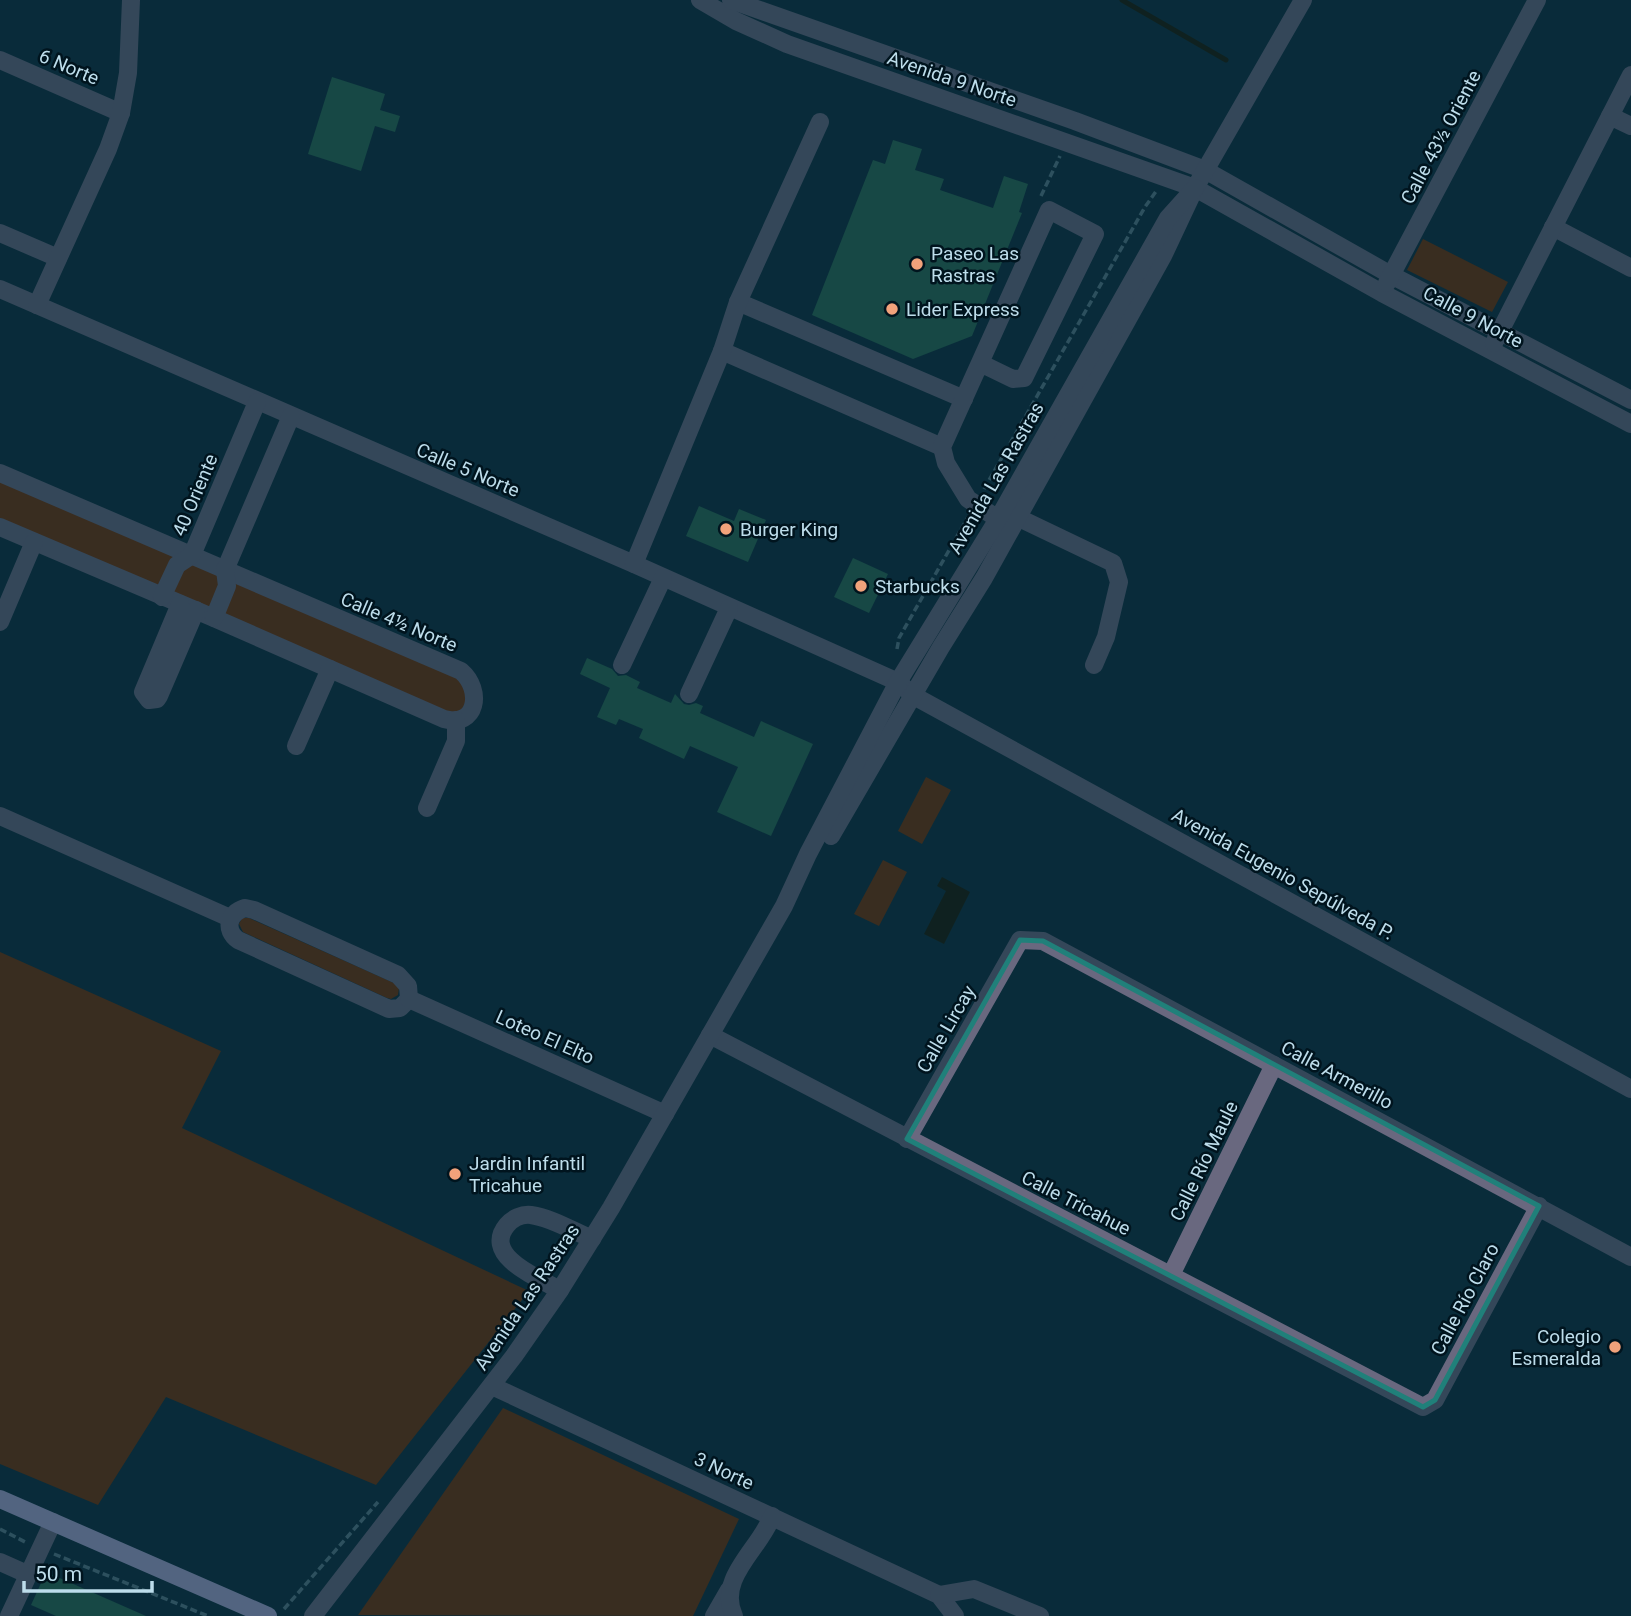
<svg xmlns="http://www.w3.org/2000/svg" width="1631" height="1616" font-family="Roboto,sans-serif">
<rect width="100%" height="100%" fill="#092c3a"/>
<g fill="#742f00">
<path d="M1423 239 1508 282 1492 312 1407 270Z"/>
<path d="M0 480 450 674 463 683C467 696 469 709 453 714L191 604 0 518Z"/>
<path d="M926 777 951 790 922 844 898 831Z"/>
<path d="M883 860 907 872 879 926 854 914Z"/>
<path d="M242 918H249L394 983 399 988 398 995 391 999 387 998 243 932 239 924Z"/>
<path d="M0 952 221 1051 182 1128 529 1291 376 1485 166 1397 98 1505 0 1464Z"/>
<path d="M503 1408 739 1519 693 1616 358 1615Z"/>
</g>
<path fill="#181600" d="M942 877 970 892 944 944 924 934 946 891 937 886Z"/>
<g fill="none" stroke-linecap="round" stroke-linejoin="round">
<path stroke="#181600" stroke-width="5" d="M1122 0 1226 60"/>
</g>
<g fill="#286a52">
<path d="M332 77 385 94 380 110 400 116 395 132 375 126 361 171 308 154Z"/>
<path d="M893 140 922 149 915 170 944 179 940 190 993 208 1004 176 1028 184 1019 212 1022 213 972 336 913 359 812 315 873 160 885 164Z"/>
<path d="M699 506 734 521 739 509 766 520 748 562 686 536Z"/>
<path d="M853 558 888 574 869 613 834 597Z"/>
<path d="M587 658 612 669 618 676 626 675 640 682 637 688 671 703 675 694 684 704 689 705 696 703 703 706 700 713 754 737 761 721 813 744 771 836 717 812 738 767 690 746 684 759 639 738 643 729 619 719 616 725 597 717 610 688 580 674Z"/>
<path d="M46 1572 146 1616H56L31 1605Z"/>
</g>
<g fill="none" stroke-linecap="round" stroke-linejoin="round">
<g stroke="#5a7c8a" stroke-width="3.5" stroke-dasharray="7 3.5" stroke-linecap="butt">
<path d="M1041 196 1060 156"/>
<path d="M984 489 1145 207 1157 190"/>
<path d="M897 649 899 638 968 517"/>
<path d="M0 1529 27 1543"/>
<path d="M54 1554 208 1616"/>
<path d="M284 1609 378 1502"/>
</g>
<g stroke="#69687f" stroke-width="18">
<path d="M700 0 736 21 787 44 1195 188 1382 293 1631 424"/>
<path d="M731 0 1075 121 1205 170 1391 275 1631 400"/>
<path d="M0 60 121 113"/>
<path d="M1610 116 1631 126"/>
<path d="M1553 227 1631 268"/>
<path d="M0 233 58 258"/>
<path d="M1387 283 1537 0"/>
<path d="M0 289 634 564 898 682 914 696 1631 1089"/>
<path d="M738 302 964 399"/>
<path d="M37 305 108 149 121 113 128 73 131 0"/>
<path d="M1494 343 1631 75"/>
<path d="M722 351 942 447"/>
<path d="M980 363 1013 379 1024 378 1095 234 1049 210 942 447 946 463 968 499 998 519"/>
<path d="M0 473 461 671C483 690 477 728 444 719L214 618 0 527"/>
<path d="M1019 518 1113 563 1119 582 1106 637 1094 665"/>
<path d="M634 564 722 351 738 302 820 122"/>
<path d="M162 597 177 565 192 555 257 402"/>
<path d="M180 604 143 692 149 700 157 699 159 696 196 610"/>
<path d="M214 618 227 586 225 570 291 416"/>
<path d="M0 622 34 542"/>
<path d="M622 665 663 578"/>
<path d="M689 694 729 608"/>
<path d="M296 746 330 669"/>
<path d="M427 808 456 741V720"/>
<path d="M0 816 230 918"/>
<path d="M831 836 941 647 984 578 1163 256 1195 188 1303 0"/>
<path d="M245 908 254 910 398 975 408 986 409 999 400 1008 389 1009 238 940C224 930 228 913 245 908Z"/>
<path d="M409 999 665 1114"/>
<path d="M710 1035 1423 1407 1435 1400 1539 1206"/>
<path d="M907 1139 1020 940 1043 941 1631 1257"/>
<path d="M1171 1275 1274 1065"/>
<path d="M560 1290C540 1279 481 1256 507 1225 513 1218 522 1214 531 1215 552 1218 573 1231 592 1239"/>
<path d="M492 1386 939 1595 955 1616"/>
<path d="M0 1562 27 1574"/>
<path d="M939 1595 974 1589 1040 1616"/>
<path d="M9 1616 53 1522"/>
<path d="M313 1616 514 1356 560 1290 611 1208 784 906 808 854 898 682 998 519 1168 218 1195 188"/>
<path d="M714 1616 729 1590"/>
<path d="M734 1616C716 1578 761 1548 772 1516"/>
</g>
<path stroke="#aba9d6" stroke-width="18" d="M0 1499 268 1616"/>
</g>
<path d="M0 0H1631V1616H0ZM1020 940 1043 941 1539 1206 1435 1400 1423 1407 907 1139Z" fill="#092c3a" fill-opacity=".55" fill-rule="evenodd"/>
<path fill="none" stroke="#20807a" stroke-width="5" stroke-linejoin="round" d="M1020 940 1043 941 1539 1206 1435 1400 1423 1407 907 1139Z"/>
<g fill="#f1a27b" stroke="#00141e" stroke-width="2.5">
<circle cx="917" cy="264" r="7"/>
<circle cx="892" cy="309" r="7"/>
<circle cx="726" cy="529" r="7"/>
<circle cx="861" cy="586" r="7"/>
<circle cx="455" cy="1174" r="7"/>
<circle cx="1615" cy="1347" r="7"/>
</g>
<g text-anchor="middle" dominant-baseline="central" stroke-width="5" stroke-linejoin="round" paint-order="stroke">
<g font-size="19" fill="#bdddeb" stroke="#00141e">
<text transform="translate(69 67) rotate(23)">6 Norte</text>
<text transform="translate(952 79) rotate(19)">Avenida 9 Norte</text>
<text transform="translate(1441 137) rotate(-62)">Calle 43½ Oriente</text>
<text transform="translate(1473 317) rotate(28)">Calle 9 Norte</text>
<text transform="translate(468 470) rotate(23)">Calle 5 Norte</text>
<text transform="translate(996 478) rotate(-60)">Avenida Las Rastras</text>
<text transform="translate(195 495) rotate(-67)">40 Oriente</text>
<text transform="translate(399 622) rotate(23)">Calle 4½ Norte</text>
<text transform="translate(1283 874) rotate(29)">Avenida Eugenio Sepúlveda P.</text>
<text transform="translate(946 1029) rotate(-60)">Calle Lircay</text>
<text transform="translate(545 1037) rotate(24)">Loteo El Elto</text>
<text transform="translate(1337 1075) rotate(28)">Calle Armerillo</text>
<text transform="translate(1204 1161) rotate(-64)">Calle Río Maule</text>
<text transform="translate(1076 1203) rotate(27)">Calle Tricahue</text>
<text transform="translate(527 1297) rotate(-56)">Avenida Las Rastras</text>
<text transform="translate(1465 1299) rotate(-62)">Calle Río Claro</text>
<text transform="translate(724 1471) rotate(25)">3 Norte</text>
</g>
<g font-size="19" fill="#bdddeb" stroke="#00141e" text-anchor="start">
<text x="931" y="253">Paseo Las<tspan x="931" dy="22">Rastras</tspan></text>
<text x="906" y="309">Lider Express</text>
<text x="740" y="529">Burger King</text>
<text x="875" y="586">Starbucks</text>
<text x="469" y="1163">Jardin Infantil<tspan x="469" dy="22">Tricahue</tspan></text>
<text x="1601" y="1336" text-anchor="end">Colegio<tspan x="1601" dy="22">Esmeralda</tspan></text>
</g>
</g>
<path d="M24 1581v10h128v-10" fill="none" stroke="#bdddeb" stroke-width="3.5"/>
<text x="35" y="1581" font-size="21" fill="#bdddeb" stroke="#00141e" stroke-width="5" paint-order="stroke">50 m</text>
</svg>
